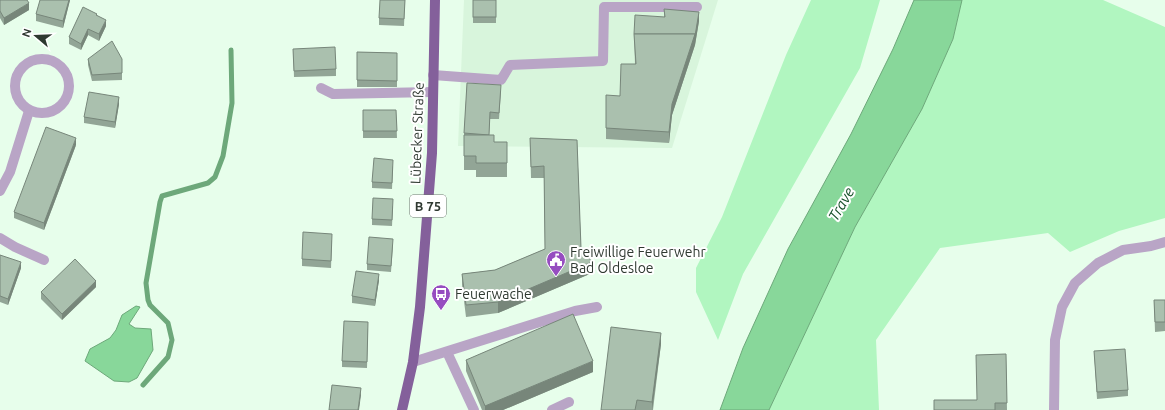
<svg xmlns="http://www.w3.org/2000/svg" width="1165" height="410" font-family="Ubuntu,sans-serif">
<rect width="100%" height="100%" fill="#e7feeb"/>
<path fill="#d8f5dc" d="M464 0H718L672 148 458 146Z"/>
<g fill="#b1f6c0">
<path d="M811 0H880L860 68 743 274 718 340 696 292V268L722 217 786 55Z"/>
<path d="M962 0H1103L1165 27V218L1119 231 1070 252 1048 233 940 248 876 340 879 410H769L855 227 922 109 953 39Z"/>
</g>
<g fill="#88d79a" stroke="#6da87a">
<path d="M914 0H962L953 39 922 109 855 227 769 410H720L743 348 788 249 851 134 893 49Z"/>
<path d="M136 306 140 307 129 324 135 328 151 329 153 350 137 378 129 382 114 381 85 361 90 349 110 338 116 330 122 315Z"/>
</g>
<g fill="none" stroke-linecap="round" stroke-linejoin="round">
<path stroke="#6da87a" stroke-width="5" d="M143 385 168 357 172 340 168 323 150 305 148 300 146 283 160 202 162 196 208 183 215 177 223 156 232 103 231 50"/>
<g stroke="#b9a5c6" stroke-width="10">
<circle cx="42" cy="86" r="27"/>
<path d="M433 75 501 80 510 65 603 61 604 7H697"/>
<path d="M321 88 333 94 433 92"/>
<path d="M0 191 10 172 29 111"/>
<path d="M0 238 15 247 44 260"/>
<path d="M447 352 474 410"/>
<path d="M413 362 575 311 597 307"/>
<path d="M552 410 569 402"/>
<path d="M1054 410 1055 340 1062 307 1075 283 1098 263 1123 250 1151 246 1165 242"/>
</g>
<path stroke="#84609b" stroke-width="10" d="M402 410 413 362 420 307 432 153 435 0"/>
</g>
<g fill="#92a596">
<path d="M0 0 29 10 4 25 0 18Z"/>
<path d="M70 0 63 28 36 21V14Z"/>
<path d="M405 0 404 26 379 25V18Z"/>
<rect x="473" y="0" width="23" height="23"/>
<path d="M664 9 699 21 695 45 672 115 669 143 606 139V128L620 96 635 64 634 34 664 17Z"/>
<path d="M97 15 106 26 99 41 88 35 81 50 69 44V37Z"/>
<path d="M293 49 336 69V76L294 77Z"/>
<path d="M357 52 397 53V87H357Z"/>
<path d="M88 59H122V80L92 81 88 65Z"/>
<path d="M467 83 501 91 499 119H490L489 135 494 142H507V177H476V170H464V135Z"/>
<path d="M119 104 115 128 84 123V117Z"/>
<path d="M363 110H396L397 138H363Z"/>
<path d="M530 138 577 140 581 248 592 273 498 313 466 317 462 285V274L495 270 545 249 544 178H531Z"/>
<path d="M76 145 44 230 14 218V212Z"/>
<path d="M393 166 392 189 372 188V182Z"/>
<path d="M393 206 392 226 372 225V219Z"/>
<path d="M332 240 331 268 302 266V259Z"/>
<path d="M393 245 391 272 367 270V264Z"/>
<path d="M0 255 21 268 8 305 0 302Z"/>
<path d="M379 280 375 306 352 303V296Z"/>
<path d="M96 287 62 320 41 299V292Z"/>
<path d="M1154 300H1165V331L1155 332Z"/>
<path d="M368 328 367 368 342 367V361Z"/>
<path d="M661 344 653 410H601Z"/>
<path d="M1094 351 1128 390V396L1097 399Z"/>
<path d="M1006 354 1007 410H934L977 400Z"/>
<path d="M466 360 593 372 503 410H482L466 371Z"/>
</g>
<g fill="#77867a">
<path d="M69 0H70L63 28V21Z"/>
<path d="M29 3V10L4 25V18Z"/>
<path d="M699 12V21L695 45 672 115 669 143V132L672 104Z"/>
<path d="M106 20V26L99 41V34Z"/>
<path d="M88 29V35L81 50V44Z"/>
<path d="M119 97V104L115 128V122Z"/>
<path d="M76 138V145L44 230V223Z"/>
<path d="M21 262V268L8 305V299Z"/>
<path d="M592 262V273L498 313V302Z"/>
<path d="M379 274V280L375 306V300Z"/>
<path d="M96 281V287L62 320V314Z"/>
<path d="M661 333V344L652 410V402Z"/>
<path d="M593 361V372L503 410H485V406Z"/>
<path d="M361 388V395L359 410H358Z"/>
</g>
<g fill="#aac0ae" stroke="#77867a">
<path d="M0 0H27L29 3 4 18 0 11Z"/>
<path d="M40 0H69L63 21 36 14Z"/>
<path d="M380 0H405L404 19 379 18Z"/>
<rect x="473" y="0" width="23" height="17"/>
<path d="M83 7 97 14 96 15 106 20 99 34 88 29 81 44 69 37Z"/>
<path d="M664 9 699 12 695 36V34H634L635 15 665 17Z"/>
<path d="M634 34H695L672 104 669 132 606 128V95L620 96 621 64H636Z"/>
<path d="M112 41 122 59V73L92 75 88 59Z"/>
<path d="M335 47 336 69 294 71 293 49Z"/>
<path d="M357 52 397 53V81L357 80Z"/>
<path d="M467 83 501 85 499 113 490 112 489 135 464 133Z"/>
<path d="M89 92 119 97 115 122 84 117Z"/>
<path d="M363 110H396L397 131H363Z"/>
<path d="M46 127 76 138 44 223 14 212Z"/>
<path d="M464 135H494V142H507V163H476V156H464Z"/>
<path d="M530 138 577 140 581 248 592 262 498 302 466 305 462 274 495 270 545 249 544 166 531 167Z"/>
<path d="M374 158 393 160 392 183 372 182Z"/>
<path d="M373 198 393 199 392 220 372 219Z"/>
<path d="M303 232 332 234 331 261 302 259Z"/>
<path d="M369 237 393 239 391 266 367 264Z"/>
<path d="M0 255 21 262 8 299 0 296Z"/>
<path d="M75 259 96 281 62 314 41 292Z"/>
<path d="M356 271 379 274 375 300 352 296Z"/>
<path d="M1154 300H1165V322H1155Z"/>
<path d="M573 314 593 361 485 406 466 360Z"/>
<path d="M344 321 368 322 367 362 342 361Z"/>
<path d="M611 327 661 333 652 402 637 400 635 410H601Z"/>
<path d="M1125 349 1128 390 1097 392 1094 351Z"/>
<path d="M1006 354 1007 403H995V410H934V400H977L976 355Z"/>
<path d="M332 385 361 388 358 410H329Z"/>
</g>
<defs>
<symbol id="civic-pin" viewBox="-11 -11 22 30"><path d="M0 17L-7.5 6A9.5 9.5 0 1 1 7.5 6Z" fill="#964dc0" stroke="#fff"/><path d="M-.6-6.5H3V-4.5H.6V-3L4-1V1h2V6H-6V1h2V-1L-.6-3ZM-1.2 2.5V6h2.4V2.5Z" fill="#fff"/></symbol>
<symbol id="bus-pin" viewBox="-11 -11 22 30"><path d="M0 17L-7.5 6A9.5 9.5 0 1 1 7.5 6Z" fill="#964dc0" stroke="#fff"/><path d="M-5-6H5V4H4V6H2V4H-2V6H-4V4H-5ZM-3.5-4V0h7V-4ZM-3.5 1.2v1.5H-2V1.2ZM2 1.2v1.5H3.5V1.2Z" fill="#fff"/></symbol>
</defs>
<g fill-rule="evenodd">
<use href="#civic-pin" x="545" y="249" width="22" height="30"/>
<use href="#bus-pin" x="430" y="283" width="22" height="30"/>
</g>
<g text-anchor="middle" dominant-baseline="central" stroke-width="4" stroke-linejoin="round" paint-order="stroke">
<rect fill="#fff" stroke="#6d746f" stroke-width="1" x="410" y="195" width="36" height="22" rx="3"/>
<g font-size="13" font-weight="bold" fill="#2f3931">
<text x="428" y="206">B 75</text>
</g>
<g font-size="14" fill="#2f3931" stroke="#fff">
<text transform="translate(417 133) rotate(-88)">Lübecker Straße</text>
</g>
<g font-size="14" fill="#2f3931" stroke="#fff" text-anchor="start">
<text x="570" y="252">Freiwillige Feuerwehr<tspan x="570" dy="16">Bad Oldesloe</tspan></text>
<text x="455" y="294">Feuerwache</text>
</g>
<g font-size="15" font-style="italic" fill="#144e27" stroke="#fff">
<text transform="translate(841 204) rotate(-60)">Trave</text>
</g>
</g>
<g transform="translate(36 36) rotate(289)" stroke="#ffffff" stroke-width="3" paint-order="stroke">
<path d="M0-3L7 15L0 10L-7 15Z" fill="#2f3931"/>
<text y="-6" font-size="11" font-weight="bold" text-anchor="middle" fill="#2f3931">N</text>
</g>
</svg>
